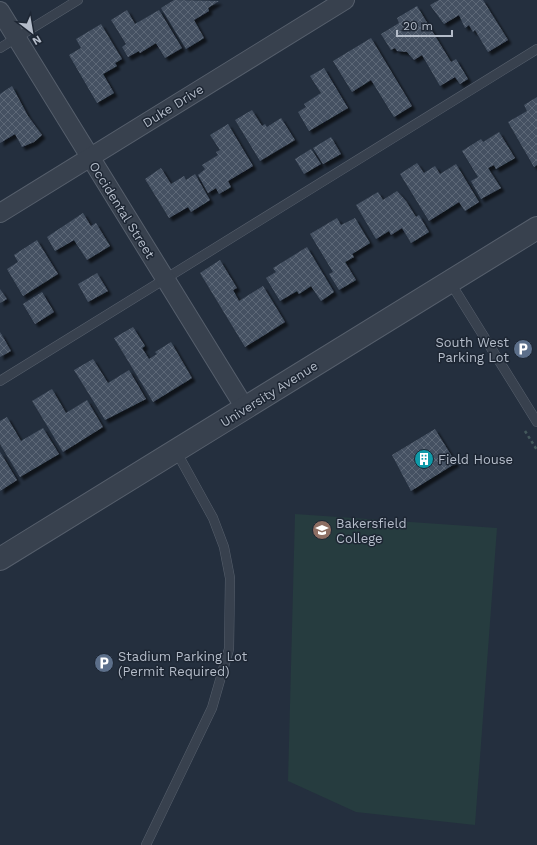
<svg xmlns="http://www.w3.org/2000/svg" width="537" height="845" font-family="'Work Sans',sans-serif">
<defs>
<pattern id="building-cross-hatch" width="8" height="8" patternUnits="userSpaceOnUse"><rect width="8" height="8" fill="#455162"/><path d="M0 0l8 8M0 8l8-8" fill="none" stroke="#5d6877"/></pattern>
<filter id="shadow"><feDropShadow dx="3.5" dy="3.5" stdDeviation="1" flood-color="#0009"/></filter>
</defs>
<rect width="100%" height="100%" fill="#242f3e"/>
<path fill="#263c3f" d="M295 514 497 528 475 825 356 812 288 781Z"/>
<g fill="url(#building-cross-hatch)" filter="url(#shadow)">
<path d="M174 0 219 1 208 8 209 11 194 20 204 38 186 49 161 8Z"/>
<path d="M439 0H483L508 40 488 52 475 30 473 32 469 25 465 28 459 15 444 24 430 5Z"/>
<path d="M417 6 451 62 456 59 468 79 460 84 455 77 440 86 422 55 414 60 407 52 397 51 395 48 391 50 381 34 399 23 397 18Z"/>
<path d="M127 10 135 24 159 10 182 48 165 58 156 43 140 53 139 51 128 57 122 47 126 44 111 20Z"/>
<path d="M101 24 122 59 115 63 117 66 103 74 114 93 97 103 69 55 81 48 76 39Z"/>
<path d="M371 38 412 106 394 117 371 80 352 92 333 61Z"/>
<path d="M324 68 348 108 309 131 298 112 306 107 304 104 321 93 310 76Z"/>
<path d="M12 86 28 116 42 135 34 142 22 147 15 134 0 143V94Z"/>
<path d="M537 97V165L534 167 508 122 527 111 524 105Z"/>
<path d="M252 110 262 126 265 124 267 127 281 118 295 140 260 161 235 120Z"/>
<path d="M228 124 253 166 228 181 231 187 219 194 216 188 208 193 198 175 205 169 202 165 218 155 216 152 220 150 210 135Z"/>
<path d="M499 132 515 158 496 169 494 165 488 168 501 188 481 199 471 181 478 177 462 151 481 139 483 142Z"/>
<path d="M331 137 341 154 323 164 313 148Z"/>
<path d="M311 149 321 164 304 174 295 159Z"/>
<path d="M417 163 424 173 435 166 440 174 456 164 479 202 465 211 459 202 429 221 400 174Z"/>
<path d="M161 168 171 184 184 176 186 180 195 174 210 200 191 212 188 207 169 218 145 179Z"/>
<path d="M397 191 406 201 416 217 419 215 429 232 411 243 402 228 391 235 389 231 376 239 356 205 378 192 383 200Z"/>
<path d="M83 213 91 226 96 223 110 246 87 260 74 240 55 251 47 237Z"/>
<path d="M337 218 341 225 355 218 370 243 352 254 354 257 345 262 356 280 339 290 329 274 333 272 310 234Z"/>
<path d="M37 240 58 274 23 296 7 269 18 262 14 255Z"/>
<path d="M307 247 334 292 321 301 311 286 299 294 297 291 280 301 266 278 276 272 273 268Z"/>
<path d="M220 260 237 288 233 290 239 301 263 286 285 322 245 347 200 273Z"/>
<path d="M97 273 108 291 88 302 78 284Z"/>
<path d="M0 289 7 299 0 303Z"/>
<path d="M42 292 54 312 35 324 23 304Z"/>
<path d="M133 327 145 346 142 348 149 359 157 354 155 352 171 342 192 378 153 402 114 338Z"/>
<path d="M0 332 11 351 0 357Z"/>
<path d="M93 359 108 383 129 370 146 399 105 420 74 370Z"/>
<path d="M52 389 66 413 87 400 103 427 63 452 32 401Z"/>
<path d="M7 417 21 441 43 428 59 454 20 477 0 444V421Z"/>
<path d="M435 429 456 463 411 491 392 455Z"/>
<path d="M0 452 17 480 0 491Z"/>
</g>
<g fill="none" stroke-linecap="round" stroke-linejoin="round">
<defs>
<g id="service">
<path d="M0 48 78 0"/>
<path d="M450 282 537 422"/>
<path d="M0 381 537 49"/>
<path d="M146 845 212 708 229 649 230 578 224 547 213 518 176 451"/>
</g>
<g id="minor">
<path d="M0 11 245 408"/>
<path d="M0 213 345 0"/>
</g>
<path id="tertiary" d="M0 559 537 228"/>
</defs>
<use href="#service" stroke="#565f6c" stroke-width="10"/>
<use href="#minor" stroke="#565f6c" stroke-width="20"/>
<use href="#tertiary" stroke="#565f6c" stroke-width="24"/>
<path stroke="#44595c" stroke-width="2.5" stroke-dasharray="3 3" stroke-linecap="butt" d="M525 431 537 450"/>
<use href="#service" stroke="#38414e" stroke-width="9"/>
<use href="#minor" stroke="#38414e" stroke-width="18"/>
<use href="#tertiary" stroke="#38414e" stroke-width="22"/>
</g>
<defs>
<symbol id="parking-disc" viewBox="-11 -11 22 22"><circle r="9.5" fill="#5c6f8a" stroke="#1d2633"/><path d="M-3.5-5.5H1a3.5 3.5 0 0 1 0 7H-1V5.5H-3.5ZM-1-3.4V-.6H.8a1.4 1.4 0 0 0 0-2.8Z" fill="#fff"/></symbol>
<symbol id="building-disc" viewBox="-11 -11 22 22"><circle r="9.5" fill="#0f9aa8" stroke="#1d2633"/><path d="M-4-6H4V6H1V3H-1V6H-4ZM-2.5-4.3h1.7v1.8h-1.7ZM.8-4.3h1.7v1.8H.8ZM-2.5-1h1.7V.8h-1.7ZM.8-1h1.7V.8H.8Z" fill="#fff"/></symbol>
<symbol id="university-disc" viewBox="-11 -11 22 22"><circle r="9.5" fill="#8d6e63" stroke="#1d2633"/><path d="M0-5L7-2L0 1L-7-2ZM-4 1L0 2.5L4 1V4Q0 6-4 4Z" fill="#fff"/></symbol>
</defs>
<g fill-rule="evenodd">
<use href="#parking-disc" x="512" y="338" width="22" height="22"/>
<use href="#building-disc" x="413" y="448" width="22" height="22"/>
<use href="#university-disc" x="311" y="519" width="22" height="22"/>
<use href="#parking-disc" x="93" y="652" width="22" height="22"/>
</g>
<g text-anchor="middle" dominant-baseline="central" stroke-width="3" stroke-linejoin="round" paint-order="stroke">
<g font-size="13" fill="#b4bcc9" stroke="#1d2633">
<text transform="translate(173 106) rotate(-32)">Duke Drive</text>
<text transform="translate(122 210) rotate(58)">Occidental Street</text>
<text transform="translate(269 394) rotate(-32)">University Avenue</text>
</g>
<g font-size="13" fill="#b4bcc9" stroke="#1d2633" text-anchor="start">
<text x="509" y="342" text-anchor="end">South West<tspan x="509" dy="15">Parking Lot</tspan></text>
<text x="438" y="459">Field House</text>
<text x="336" y="523">Bakersfield<tspan x="336" dy="15">College</tspan></text>
<text x="118" y="656">Stadium Parking Lot<tspan x="118" dy="15">(Permit Required)</tspan></text>
</g>
</g>
<g transform="translate(32 32) rotate(149)" stroke="#1d2633" stroke-width="3" paint-order="stroke">
<path d="M0-3L7 15L0 10L-7 15Z" fill="#b4bcc9"/>
<text y="-6" font-size="11" font-weight="bold" text-anchor="middle" fill="#b4bcc9">N</text>
</g>
<path d="M397 30v6h55v-6" fill="none" stroke="#b4bcc9" stroke-width="2"/>
<text x="403" y="30" font-size="12" fill="#b4bcc9" stroke="#1d2633" stroke-width="3" paint-order="stroke">20 m</text>
</svg>
